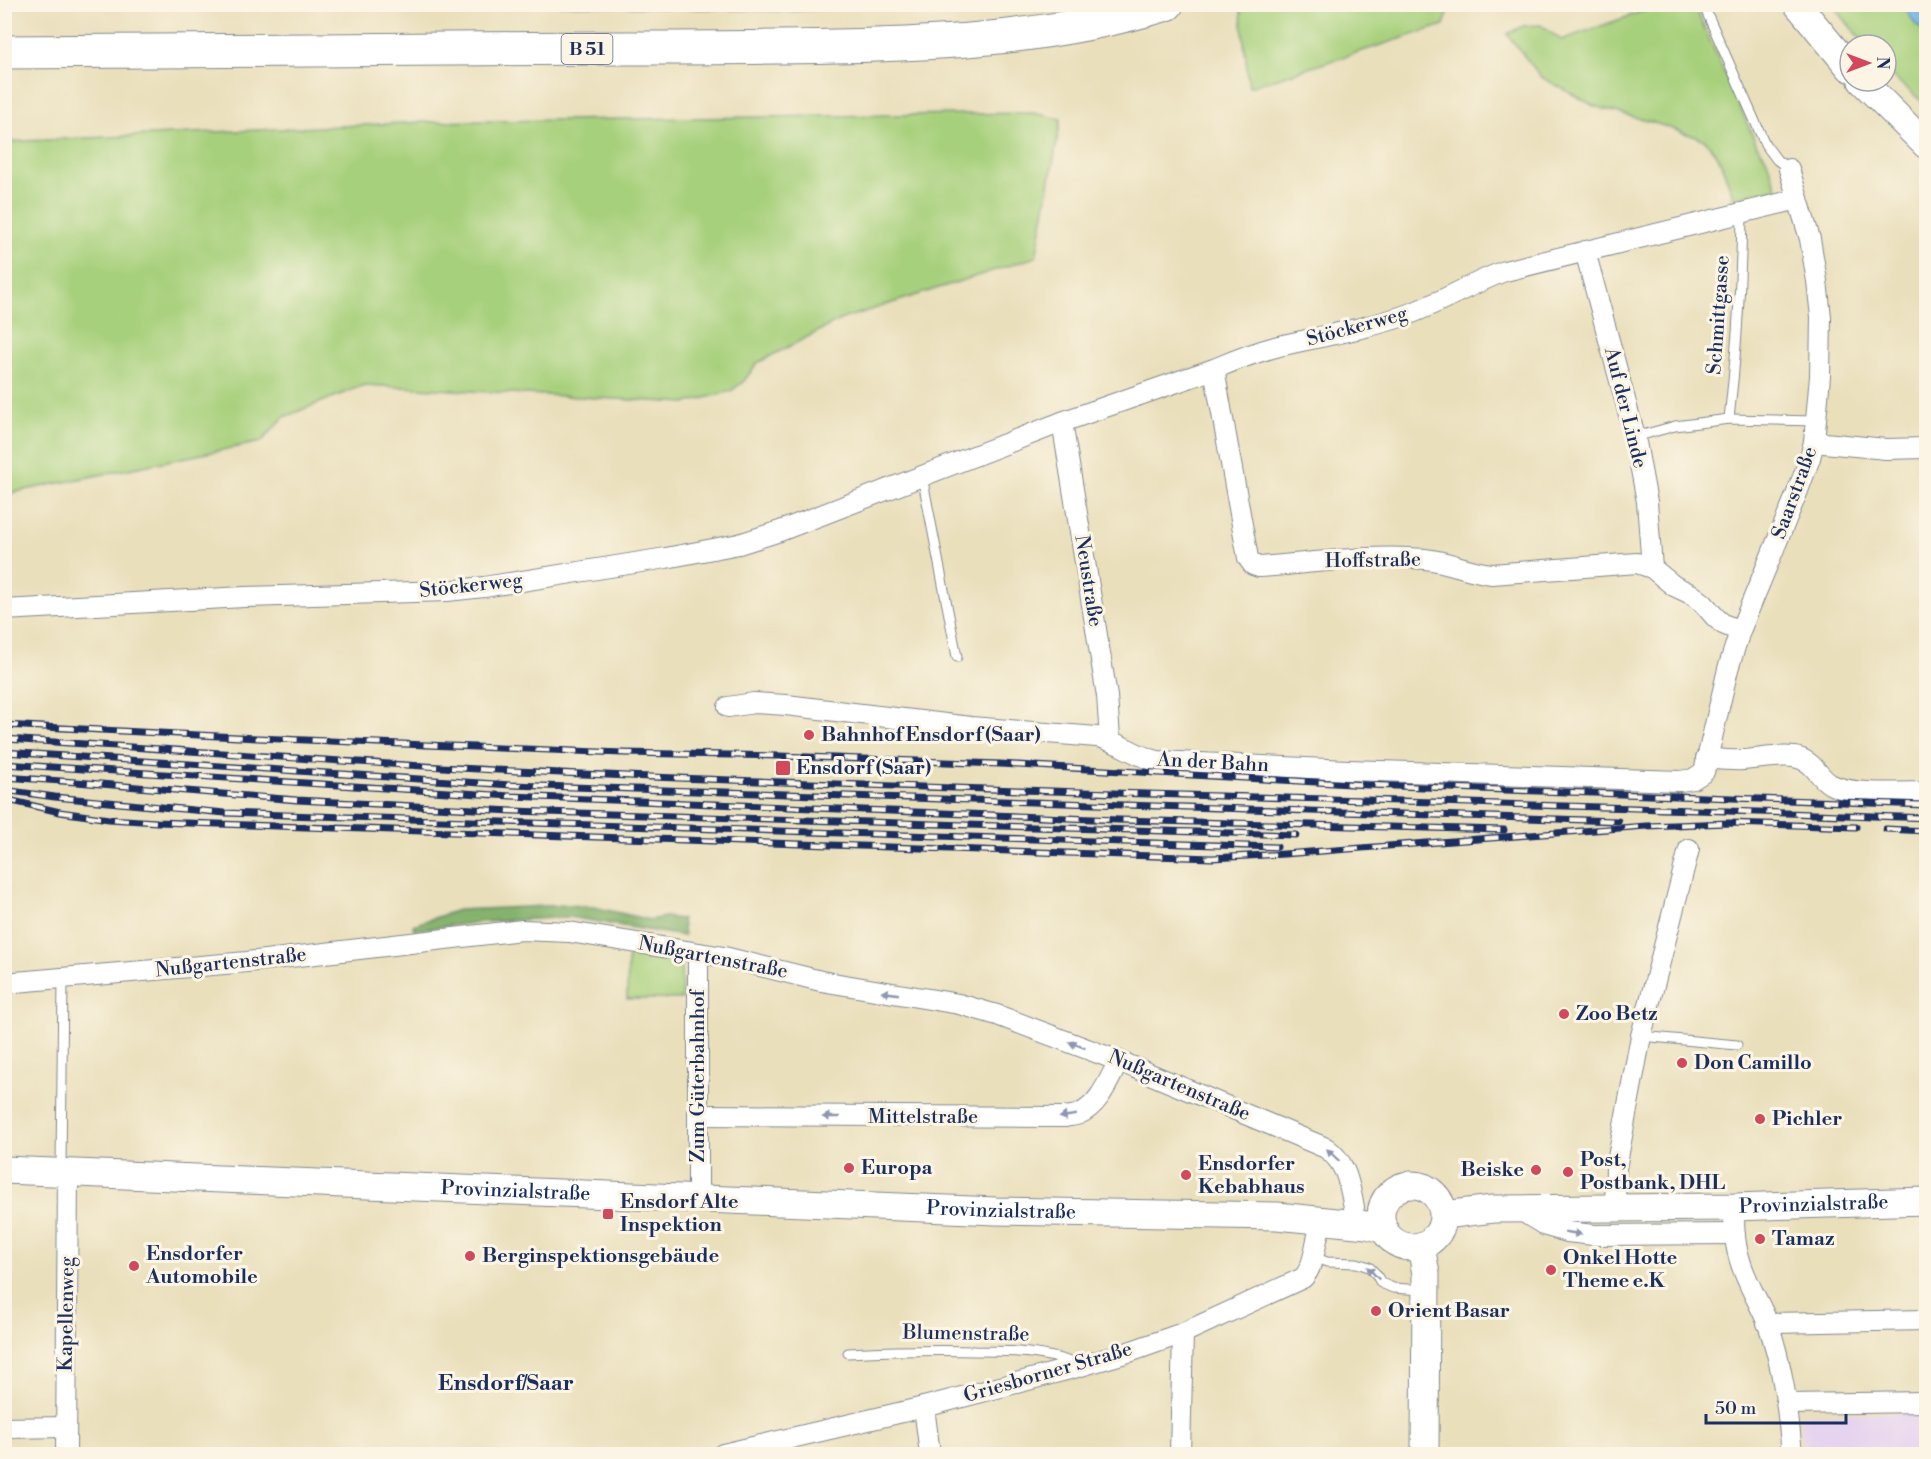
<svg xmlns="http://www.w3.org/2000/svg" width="1931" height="1459" font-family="'Libre Bodoni',serif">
<rect width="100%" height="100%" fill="#fcf5e5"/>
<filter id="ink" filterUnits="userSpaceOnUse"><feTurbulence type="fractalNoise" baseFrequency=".0167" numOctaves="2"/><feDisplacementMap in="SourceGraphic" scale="12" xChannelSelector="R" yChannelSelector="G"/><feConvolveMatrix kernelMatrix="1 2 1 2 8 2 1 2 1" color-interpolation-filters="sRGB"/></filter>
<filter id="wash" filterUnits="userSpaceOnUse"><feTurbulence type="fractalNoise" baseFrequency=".008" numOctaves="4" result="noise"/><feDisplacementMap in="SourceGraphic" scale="24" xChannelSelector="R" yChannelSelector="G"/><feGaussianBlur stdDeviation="1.35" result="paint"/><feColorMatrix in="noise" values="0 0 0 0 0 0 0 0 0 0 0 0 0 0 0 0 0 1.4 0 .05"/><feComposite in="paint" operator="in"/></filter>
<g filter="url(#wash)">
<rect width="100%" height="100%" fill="#e9dfbb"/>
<path fill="#e6d3f0" d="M1926 1412V1454H1804L1800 1414Z"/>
<g fill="#a7d07c" stroke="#61806d" stroke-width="1.5">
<path d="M555 5 888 4V5L793 11Z"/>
<path d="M1240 5V4L1451 5 1444 25 1249 87Z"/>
<path d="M1661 5H1694L1757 145 1766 158 1777 188 1734 198 1719 158 1705 140 1655 123 1594 106 1541 77 1507 34 1523 26 1541 25 1561 40Z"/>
<path d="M1833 5H1903L1916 25 1926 32V105L1886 71V45H1865Z"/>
<path d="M1033 113 1061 119 1036 257 842 319 757 363 744 381 731 391 687 403 364 385 284 417 261 442 5 494V142L425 122Z"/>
<path d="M628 954 676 962 681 966 682 999H627Z"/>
</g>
<path fill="#85b26c" stroke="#507065" stroke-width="1.5" d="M569 905 594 907 650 920 665 917 682 919 684 936 569 917 483 922 414 930 413 925 458 910Z"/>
<path fill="#75b7ea" stroke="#4873a4" stroke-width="1.5" d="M1903 5H1926V32L1916 25Z"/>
</g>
<g filter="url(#ink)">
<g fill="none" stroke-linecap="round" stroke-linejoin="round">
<defs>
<g id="lane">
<path d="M1703 4 1765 144 1777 160 1789 169"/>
<path d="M1729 419C1737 350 1741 283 1742 214"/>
<path d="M1635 437 1675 426 1729 419 1816 421"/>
<path d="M922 476 957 657"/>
<path d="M1641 1036 1737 1045"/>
<path d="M61 1168 63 979"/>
<path d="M1313 1257 1327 1262 1357 1263 1369 1267 1376 1274 1381 1283 1393 1288 1423 1290"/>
<path d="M848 1353C891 1351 933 1350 975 1351 1010 1351 1043 1351 1076 1364"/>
</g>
<g id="street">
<path d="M1585 251 1635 437 1647 502 1652 568"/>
<path d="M1214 369 1248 558 1253 565 1259 567C1314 563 1370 554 1425 559 1448 561 1469 572 1492 574L1637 563 1652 568 1674 586 1691 594 1703 603 1715 617 1723 624 1740 631"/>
<path d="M1062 422 1107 696 1110 739"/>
<path d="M1814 442 1886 449 1926 448"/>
<path d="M4 610 244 597 447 591 484 587 666 558 739 544 780 531 1062 422 1214 369C1235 360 1256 352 1279 346 1322 336 1367 329 1409 314 1442 302 1472 283 1505 271L1798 199"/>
<path d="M728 707 754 703 786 705 971 727 1097 737C1119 741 1136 757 1158 761L1348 770 1680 781 1693 779 1704 772 1728 669 1740 631 1797 493 1810 458 1814 442 1820 376 1821 317 1817 281 1810 239 1789 169"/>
<path d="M1706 758C1718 759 1731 761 1743 760 1760 759 1777 755 1794 757 1814 760 1817 776 1830 784 1852 796 1901 792 1926 792"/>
<path d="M698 953V1199"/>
<path d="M4 983 247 962 522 930 569 932 724 957 821 981 959 1004 997 1015 1119 1061 1326 1148C1347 1163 1349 1184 1354 1207"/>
<path d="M699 1115 1065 1117C1069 1116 1075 1116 1079 1114 1100 1105 1109 1079 1119 1061"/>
<path d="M1734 1207C1734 1224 1734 1241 1739 1257 1745 1281 1759 1301 1768 1324 1783 1366 1788 1410 1792 1454"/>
<path d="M1615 1208 1616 1168 1641 1036 1689 849"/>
<path d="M1520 1210 1546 1226 1567 1232 1594 1235 1735 1234"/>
<path d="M1767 1323 1926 1320"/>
<path d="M1788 1404 1926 1402"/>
<path d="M924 1407 930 1454"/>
<path d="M4 1428 66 1427"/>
<path d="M66 1454 68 1173"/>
<path d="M723 1454 924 1407 1081 1366 1129 1352 1183 1333 1303 1278C1317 1263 1314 1238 1323 1220"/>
<path d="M1180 1454 1183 1333"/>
</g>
<g id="secondary">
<path d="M1797 4 1850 68"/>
<path d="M1862 81 1926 145"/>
<path id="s1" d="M4 1170 996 1211 1277 1216 1367 1225 1384 1229"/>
<circle cx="1412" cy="1216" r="31"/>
<path id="s2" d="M1444 1215 1493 1209 1734 1207 1926 1201"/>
<path d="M1421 1246 1426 1274 1425 1454"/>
</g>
<path id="highway" d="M4 52C206 51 407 49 608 48 684 48 760 48 836 46 949 44 1058 37 1167 4"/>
</defs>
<use href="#lane" stroke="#82878c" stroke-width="11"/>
<use href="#street" stroke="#82878c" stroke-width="22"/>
<use href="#secondary" stroke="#82878c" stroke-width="29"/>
<use href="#highway" stroke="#82878c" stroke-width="35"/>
<use href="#lane" stroke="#fff" stroke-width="9"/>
<use href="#street" stroke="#fff" stroke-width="20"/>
<use href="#secondary" stroke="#fff" stroke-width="27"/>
<use href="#highway" stroke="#fff" stroke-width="33"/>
<defs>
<g id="rail">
<path d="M4 725 257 738 623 753 780 756 1000 764 1368 785 1926 805"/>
<path d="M4 739C175 749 345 763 516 771 986 793 1456 800 1926 818"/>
<path d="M4 752 511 785 1618 821"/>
<path d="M4 764 511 796 1119 820 1504 830"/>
<path d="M4 777 76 782 297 800 513 811 1296 835"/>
<path d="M4 790 55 797 225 813 1277 847"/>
<path d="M4 799 60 812 109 819 157 822 1212 858 1284 854 1646 826 1729 823 1856 827"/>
<path d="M1886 829 1926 831"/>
</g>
</defs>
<use href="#rail" stroke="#1b2f5e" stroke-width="7"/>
<use href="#rail" stroke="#fcf5e5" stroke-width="4.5" stroke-dasharray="14" stroke-linecap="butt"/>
</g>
<defs><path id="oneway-solid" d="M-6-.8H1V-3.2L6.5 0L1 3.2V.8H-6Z" transform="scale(1.5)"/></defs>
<g fill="#8d97ae">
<use href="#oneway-solid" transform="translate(890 993) rotate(-172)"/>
<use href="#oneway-solid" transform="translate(1077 1045) rotate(-159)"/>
<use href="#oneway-solid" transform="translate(1068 1116) rotate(171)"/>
<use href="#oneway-solid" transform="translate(831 1117) rotate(-180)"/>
<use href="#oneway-solid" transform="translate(1333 1155) rotate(-136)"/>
<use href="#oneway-solid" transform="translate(1573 1233) rotate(9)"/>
<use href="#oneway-solid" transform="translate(1373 1273) rotate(-134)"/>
</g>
</g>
<g fill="#d1495b" stroke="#fcf5e5" stroke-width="2">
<circle cx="809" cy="735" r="6"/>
<rect x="775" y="760" width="16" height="16" rx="3"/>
<circle cx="1564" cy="1014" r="6"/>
<circle cx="1682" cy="1063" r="6"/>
<circle cx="1760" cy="1119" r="6"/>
<circle cx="849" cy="1168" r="6"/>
<circle cx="1536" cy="1170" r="6"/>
<circle cx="1568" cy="1172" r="6"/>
<circle cx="1186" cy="1175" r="6"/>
<rect x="602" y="1208" width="12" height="12" rx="3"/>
<circle cx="1760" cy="1239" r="6"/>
<circle cx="470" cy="1256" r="6"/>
<circle cx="134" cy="1266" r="6"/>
<circle cx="1551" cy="1270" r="6"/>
<circle cx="1376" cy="1311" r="6"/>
</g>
<g text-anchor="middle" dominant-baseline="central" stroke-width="6" stroke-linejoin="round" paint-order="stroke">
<rect fill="#fcf5e5" stroke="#5e6a86" stroke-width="1.5" x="561.5" y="34" width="51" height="30" rx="4.5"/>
<g font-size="18" font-weight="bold" fill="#1b2f5e">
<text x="587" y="49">B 51</text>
</g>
<g font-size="20" fill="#1b2f5e" stroke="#fcf5e5">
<text transform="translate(1719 315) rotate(-86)">Schmittgasse</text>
<text transform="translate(1357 327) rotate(-15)">Stöckerweg</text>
<text transform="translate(1625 408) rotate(76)">Auf der Linde</text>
<text transform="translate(1795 493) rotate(-70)">Saarstraße</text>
<text transform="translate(1373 561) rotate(-1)">Hoffstraße</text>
<text transform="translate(1088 581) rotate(81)">Neustraße</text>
<text transform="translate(471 586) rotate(-6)">Stöckerweg</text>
<text transform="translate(1213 763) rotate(3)">An der Bahn</text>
<text transform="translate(713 958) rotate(11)">Nußgartenstraße</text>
<text transform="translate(231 963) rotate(-6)">Nußgartenstraße</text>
<text transform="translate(698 1076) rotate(-90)">Zum Güterbahnhof</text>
<text transform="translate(1179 1086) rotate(23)">Nußgartenstraße</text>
<text x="923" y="1117">Mittelstraße</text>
<text stroke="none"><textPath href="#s1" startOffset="512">Provinzialstraße</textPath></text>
<text stroke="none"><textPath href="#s2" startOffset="370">Provinzialstraße</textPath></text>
<text stroke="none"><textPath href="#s1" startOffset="998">Provinzialstraße</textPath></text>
<text transform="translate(67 1314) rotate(-89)">Kapellenweg</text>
<text transform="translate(966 1334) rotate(1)">Blumenstraße</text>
<text transform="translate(1048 1373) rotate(-16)">Griesborner Straße</text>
</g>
<g font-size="20" font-weight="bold" fill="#1b2f5e" stroke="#fcf5e5" text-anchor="start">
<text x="821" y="735">Bahnhof Ensdorf (Saar)</text>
<text x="796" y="768">Ensdorf (Saar)</text>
<text x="1576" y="1014">Zoo Betz</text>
<text x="1694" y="1063">Don Camillo</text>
<text x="1772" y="1119">Pichler</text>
<text x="1580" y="1160">Post,<tspan x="1580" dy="23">Postbank, DHL</tspan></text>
<text x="1198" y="1164">Ensdorfer<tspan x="1198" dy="23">Kebabhaus</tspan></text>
<text x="861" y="1168">Europa</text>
<text x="1524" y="1170" text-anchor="end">Beiske</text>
<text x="620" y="1202">Ensdorf Alte<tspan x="620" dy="23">Inspektion</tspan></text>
<text x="1772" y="1239">Tamaz</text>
<text x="146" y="1254">Ensdorfer<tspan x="146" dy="23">Automobile</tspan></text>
<text x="482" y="1256">Berginspektionsgebäude</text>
<text x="1563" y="1258">Onkel Hotte<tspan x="1563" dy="23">Theme e.K</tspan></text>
<text x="1388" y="1311">Orient Basar</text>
</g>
<g font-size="22" font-weight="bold" fill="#1b2f5e" stroke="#fcf5e5">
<text x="506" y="1383">Ensdorf/Saar</text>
</g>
</g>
<rect width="1931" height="1459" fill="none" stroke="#fcf5e5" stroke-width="24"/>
<g transform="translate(1868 63) rotate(90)"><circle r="28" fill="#fcf5e5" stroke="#a2a6af" stroke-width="1.5"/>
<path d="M0-4.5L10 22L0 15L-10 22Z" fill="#d1495b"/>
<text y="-9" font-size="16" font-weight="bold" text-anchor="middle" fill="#1b2f5e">N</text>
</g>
<path d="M1706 1414v9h140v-9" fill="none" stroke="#1b2f5e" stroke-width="3"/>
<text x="1715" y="1414" font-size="18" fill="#1b2f5e" stroke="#fcf5e5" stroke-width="4.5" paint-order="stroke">50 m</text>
</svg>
